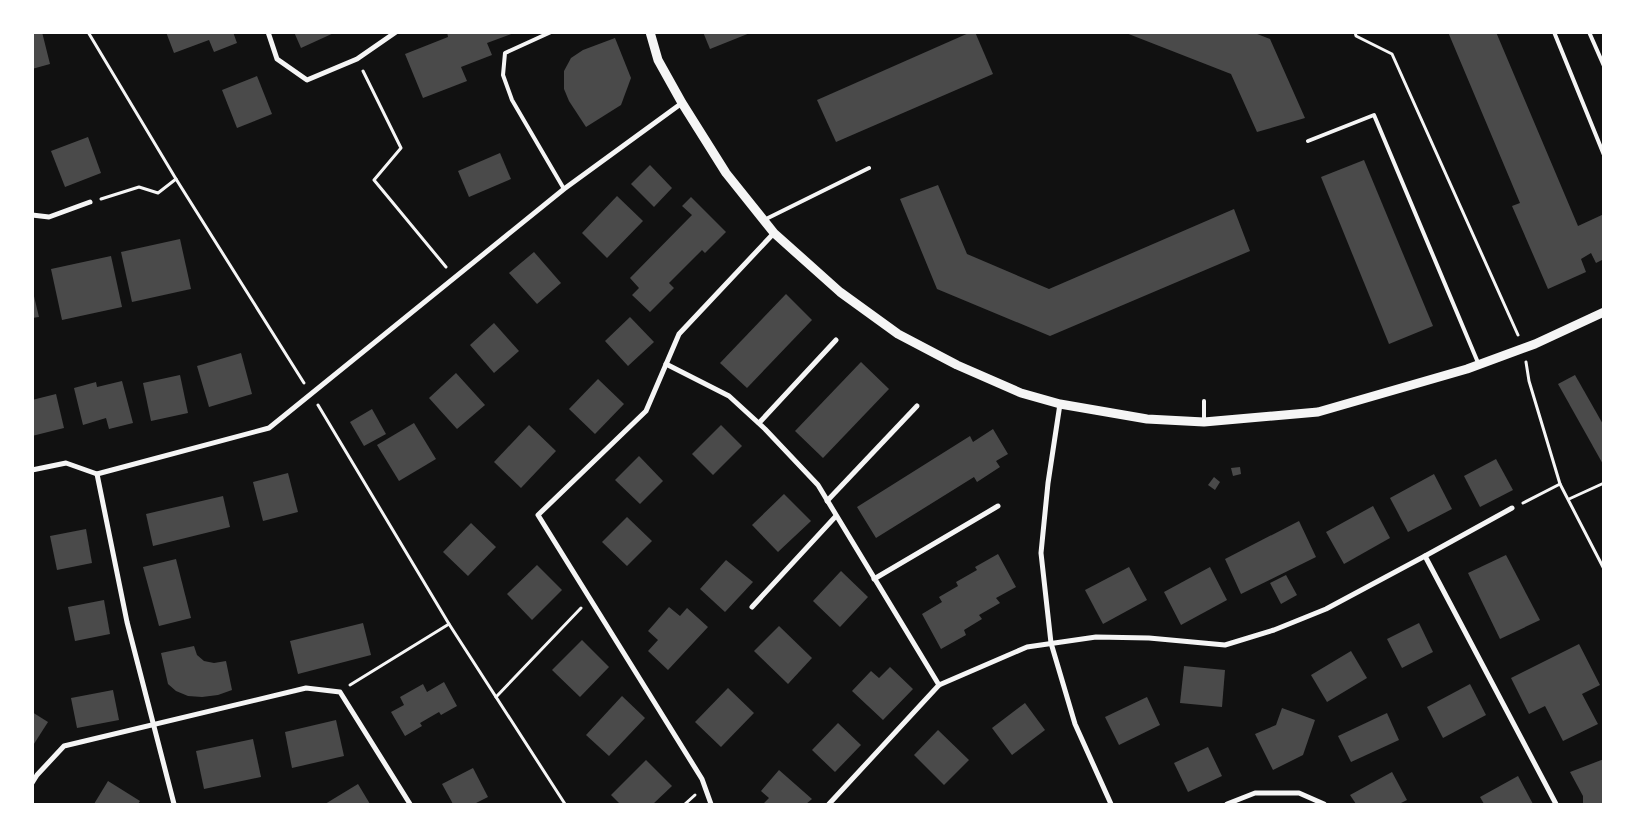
<svg xmlns="http://www.w3.org/2000/svg" width="1636" height="837" font-family="Quicksand,sans-serif">
<rect width="100%" height="100%" fill="#111"/>
<g fill="#4a4a4a">
<path d="M32 32H42L50 64 32 69Z"/>
<path d="M166 32H233L237 43 214 52 209 40 174 53Z"/>
<path d="M294 32H336L301 48Z"/>
<path d="M447 32 514 33 487 43 492 55 461 67 467 81 423 98 405 54 448 37Z"/>
<path d="M703 32H750V33L710 49Z"/>
<path d="M971 32H975L993 74 836 142 817 100Z"/>
<path d="M1252 32 1270 39 1305 118 1257 132 1231 74 1126 33Z"/>
<path d="M1448 32H1496L1578 226 1604 214V259L1596 263 1591 253 1581 259 1586 272 1548 289 1512 206 1520 203Z"/>
<path d="M615 38 631 78 621 105 586 127 569 101 564 89V71L571 58 583 50Z"/>
<path d="M257 76 272 114 237 128 222 90Z"/>
<path d="M88 137 101 173 65 187 51 151Z"/>
<path d="M500 153 511 179 469 197 458 171Z"/>
<path d="M1364 160 1433 326 1389 344 1321 177Z"/>
<path d="M650 165 672 188 654 207 631 184Z"/>
<path d="M938 185 967 254 1049 289 1234 209 1250 251 1050 336 937 289 900 199Z"/>
<path d="M617 196 643 221 607 258 582 233Z"/>
<path d="M691 197 726 232 705 253 702 250 669 283 674 288 650 312 632 295 639 288 630 278 692 215 682 206Z"/>
<path d="M180 239 191 289 132 302 121 252Z"/>
<path d="M534 252 561 283 537 304 509 273Z"/>
<path d="M111 256 122 307 62 320 51 269Z"/>
<path d="M32 288 39 317 32 318Z"/>
<path d="M786 294 812 320 747 388 720 363Z"/>
<path d="M630 317 654 342 628 366 605 341Z"/>
<path d="M494 323 519 351 494 373 470 345Z"/>
<path d="M241 353 252 394 209 407 197 366Z"/>
<path d="M861 362 889 389 823 458 795 431Z"/>
<path d="M456 373 485 405 457 429 429 398Z"/>
<path d="M180 375 188 413 151 421 143 383Z"/>
<path d="M1575 375 1604 426V466L1558 384Z"/>
<path d="M598 379 624 404 595 434 569 409Z"/>
<path d="M122 381 133 423 109 429 106 418 83 425 74 388 96 382 97 387Z"/>
<path d="M56 394 64 428 32 436V400Z"/>
<path d="M372 409 386 434 364 446 350 422Z"/>
<path d="M414 423 436 459 399 481 377 445Z"/>
<path d="M529 425 556 451 521 488 494 462Z"/>
<path d="M721 425 742 446 713 475 692 454Z"/>
<path d="M993 429 1008 454 996 461 1000 467 977 482 974 477 876 538 857 507 970 436 973 442Z"/>
<path d="M639 456 663 481 640 504 615 480Z"/>
<path d="M1496 459 1513 490 1480 507 1464 476Z"/>
<path d="M1240 467 1241 474 1233 476 1231 468Z"/>
<path d="M288 473 298 512 263 521 253 482Z"/>
<path d="M1434 474 1452 509 1408 532 1390 498Z"/>
<path d="M1214 477 1220 482 1215 490 1208 485Z"/>
<path d="M784 494 811 521 778 552 752 525Z"/>
<path d="M223 496 230 527 153 546 146 514Z"/>
<path d="M1373 506 1390 538 1344 564 1326 532Z"/>
<path d="M627 517 652 541 627 566 602 542Z"/>
<path d="M1299 521 1316 557 1241 594 1225 559Z"/>
<path d="M471 523 496 547 468 576 443 552Z"/>
<path d="M86 529 92 563 57 570 50 536Z"/>
<path d="M998 554 1016 587 996 598 1000 603 979 615 982 619 964 630 966 635 941 649 922 614 942 602 939 597 958 586 956 582 977 570 975 567Z"/>
<path d="M1506 555 1540 620 1500 639 1468 573Z"/>
<path d="M176 559 191 618 159 626 143 567Z"/>
<path d="M726 560 753 582 725 612 700 589Z"/>
<path d="M537 565 562 590 532 620 507 594Z"/>
<path d="M1129 567 1147 600 1103 624 1085 590Z"/>
<path d="M1210 567 1227 600 1181 625 1164 592Z"/>
<path d="M841 571 868 597 840 627 813 601Z"/>
<path d="M1286 575 1297 595 1281 604 1270 583Z"/>
<path d="M104 600 110 634 75 641 68 607Z"/>
<path d="M669 607 680 616 687 608 708 627 668 670 648 651 658 640 648 631Z"/>
<path d="M363 623 371 655 298 674 290 641Z"/>
<path d="M1419 623 1433 652 1402 668 1387 639Z"/>
<path d="M779 626 812 658 788 684 754 651Z"/>
<path d="M582 640 609 667 580 697 552 670Z"/>
<path d="M1579 644 1600 685 1582 694 1598 724 1563 741 1545 706 1529 714 1511 678Z"/>
<path d="M194 646 197 655 204 661 214 663 226 661 232 690 218 695 202 697 188 696 176 691 168 684 161 653Z"/>
<path d="M1351 651 1367 678 1327 702 1311 675Z"/>
<path d="M1184 666 1225 670 1222 707 1180 703Z"/>
<path d="M890 667 913 689 883 720 852 691 871 671 879 678Z"/>
<path d="M444 682 457 706 441 715 439 712 420 723 422 726 405 736 391 712 404 705 400 697 423 684 427 692Z"/>
<path d="M1470 684 1486 715 1443 738 1427 707Z"/>
<path d="M728 688 754 713 721 747 695 722Z"/>
<path d="M113 690 119 720 77 728 71 698Z"/>
<path d="M622 696 645 718 609 756 586 735Z"/>
<path d="M1147 697 1160 725 1119 745 1105 717Z"/>
<path d="M1025 703 1045 730 1012 755 992 728Z"/>
<path d="M1282 708 1315 720 1303 755 1273 770 1255 734 1276 725Z"/>
<path d="M32 712 48 722 32 747Z"/>
<path d="M1387 713 1399 740 1351 762 1338 736Z"/>
<path d="M336 720 344 756 292 768 285 732Z"/>
<path d="M838 723 861 745 835 772 812 750Z"/>
<path d="M938 730 969 760 944 785 914 755Z"/>
<path d="M253 739 261 777 204 789 196 751Z"/>
<path d="M1208 747 1222 776 1188 792 1174 763Z"/>
<path d="M1604 759V804H1583V796L1570 772Z"/>
<path d="M646 760 672 786 653 804H620L611 795Z"/>
<path d="M473 768 488 797 474 804H453L442 784Z"/>
<path d="M779 770 812 799 806 804H763L769 798 761 791Z"/>
<path d="M1392 772 1407 800 1399 804H1356L1350 795Z"/>
<path d="M1518 776 1533 804H1484L1480 797Z"/>
<path d="M108 781 140 801 138 804H94Z"/>
<path d="M358 784 370 804H325Z"/>
</g>
<g fill="none" stroke-linecap="round" stroke-linejoin="round">
<g stroke="#f5f5f5" stroke-width="3">
<path d="M88 32 176 179 304 383"/>
<path d="M1355 32 1356 36 1392 54 1518 335"/>
<path d="M363 71 401 148 374 180 446 267"/>
<path d="M101 199 139 187 158 193 176 179"/>
<path d="M1526 362 1529 381 1560 484 1604 569"/>
<path d="M318 405 449 624 565 804"/>
<path d="M1569 499 1604 483"/>
<path d="M1523 503 1560 484"/>
<path d="M350 685 449 624"/>
<path d="M496 697 581 608"/>
<path d="M685 804 695 795"/>
</g>
<g stroke="#f5f5f5" stroke-width="4">
<path d="M551 32 505 53 503 75 512 100 564 189"/>
<path d="M1554 32 1604 155"/>
<path d="M1589 32 1604 66"/>
<path d="M1308 141 1374 115 1479 365"/>
<path d="M764 220 869 168"/>
<path d="M1204 401V421"/>
</g>
<g stroke="#f5f5f5" stroke-width="5">
<path d="M268 32 277 59 307 80 357 59 396 32"/>
<path d="M32 215 49 217 90 202"/>
<path d="M666 364 729 396 765 429 818 485 939 685"/>
<path d="M1060 404 1048 483 1041 553 1051 643 1075 724 1111 804"/>
<path d="M759 423 836 340"/>
<path d="M32 470 66 463 97 474 269 428 564 189 682 103"/>
<path d="M97 474 127 622 174 804"/>
<path d="M827 501 917 406"/>
<path d="M1425 556 1512 508"/>
<path d="M874 579 998 506"/>
<path d="M752 607 836 516"/>
<path d="M32 783 37 775 64 746 306 688 340 692 410 804"/>
<path d="M711 804 702 779 538 515 646 411 679 334 774 233"/>
<path d="M829 804 939 685 1027 647 1096 637 1149 638 1225 645 1274 630 1326 609 1425 556 1556 804"/>
<path d="M1227 804 1255 793H1299L1324 804"/>
</g>
<path stroke="#f5f5f5" stroke-width="9" d="M650 32 658 60 682 103 726 173 774 233 840 292 898 334 957 365 1021 393 1060 404 1147 419 1204 422 1318 412 1467 369 1535 344 1604 312"/>
</g>
<rect width="1636" height="837" fill="none" stroke="#ffffff" stroke-width="68"/>
</svg>
